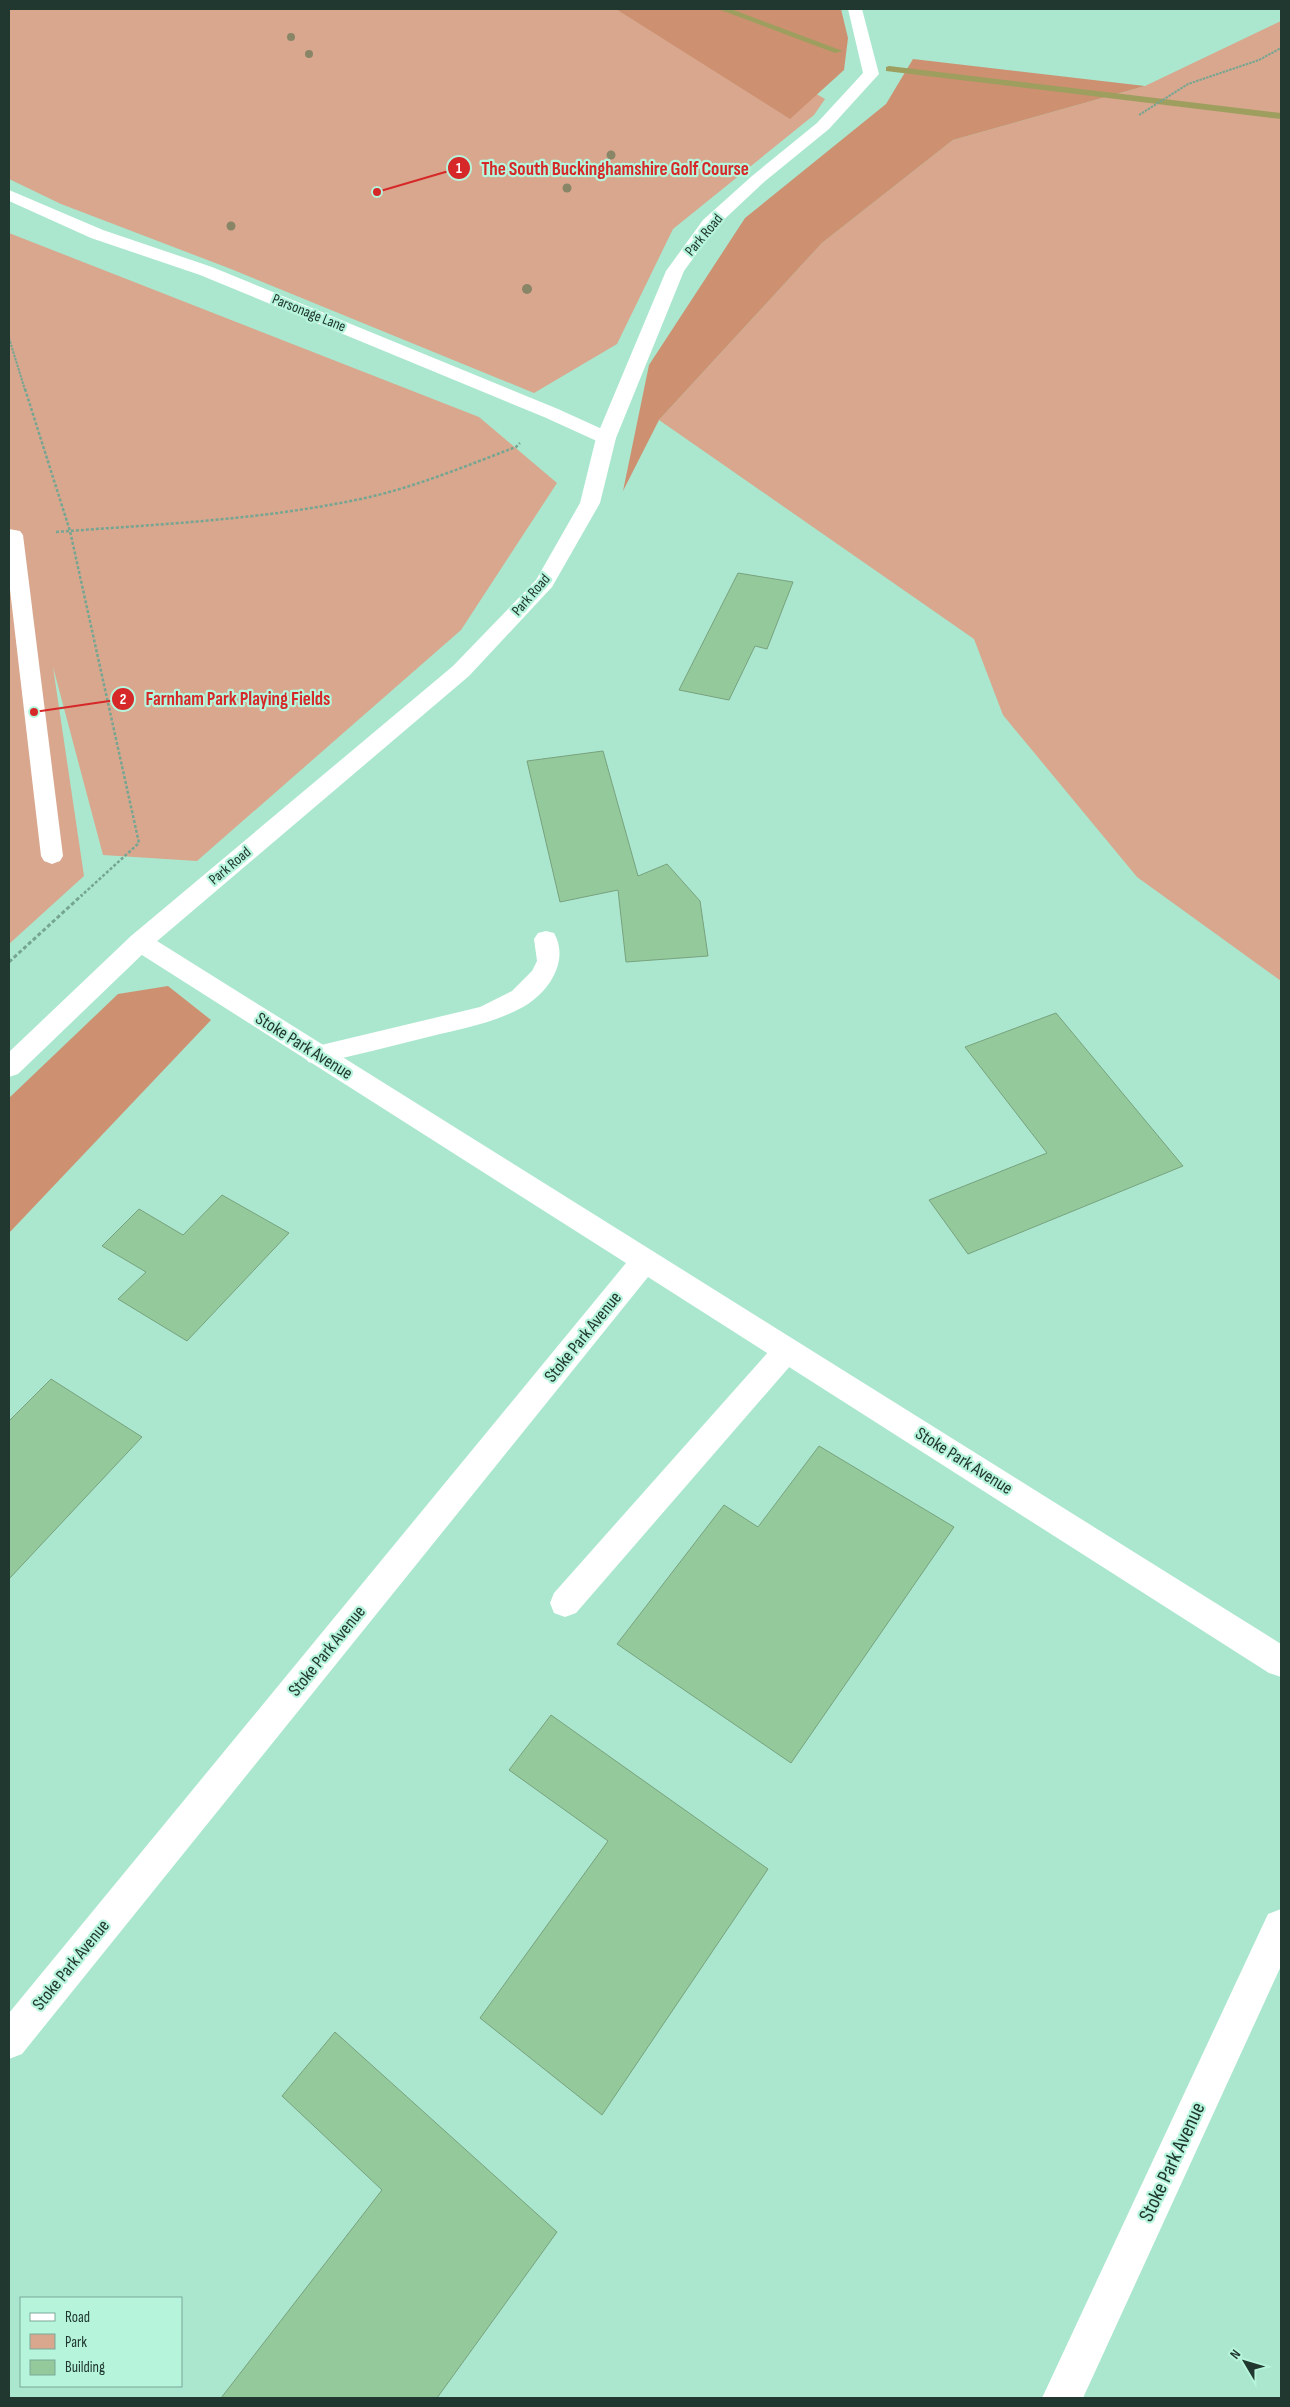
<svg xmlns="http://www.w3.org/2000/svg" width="1290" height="2407" font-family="'Sofia Sans Condensed',sans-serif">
<rect width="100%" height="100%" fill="#aae7ce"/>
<g fill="#d8a78e">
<path d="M9 9H670L825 99 814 115 673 229 617 344 534 393 231 269 61 204 9 179Z"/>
<path d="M1281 21V981L1137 877 1003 715 974 639 659 420 822 243 953 140 1145 86Z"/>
<path d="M9 233 479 417 557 483 461 630 197 861 103 855 53 667 84 876 9 944Z"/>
</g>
<g fill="#cd9171">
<path d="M616 9H841L848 38 844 70 790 119Z"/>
<path d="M913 59 1145 86 953 140 822 243 659 420 623 491 649 365 745 218 886 104Z"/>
<path d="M168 986 211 1020 9 1233V1098L118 994Z"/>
</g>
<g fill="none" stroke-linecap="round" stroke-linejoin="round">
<g fill="#9e9e5f" fill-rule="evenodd">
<path d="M718 9H731L843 51 835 53Z"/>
<path d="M889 66 1281 113V119L886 71V67Z"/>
</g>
</g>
<g fill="#94c99b" stroke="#78a27e">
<path d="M738 573 793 582 767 649 755 646 729 700 679 690Z"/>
<path d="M603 751 638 876 667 864 700 901 708 956 626 962 618 890 560 902 527 761Z"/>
<path d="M1056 1013 1183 1166 968 1254 929 1200 1047 1153 965 1047Z"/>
<path d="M222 1195 289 1233 187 1341 118 1299 146 1272 102 1246 139 1209 183 1235Z"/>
<path d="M51 1379 142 1437 9 1579V1421Z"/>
<path d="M819 1446 954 1527 791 1763 617 1644 724 1505 758 1527Z"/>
<path d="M551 1715 768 1869 602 2115 480 2018 608 1841 509 1770Z"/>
<path d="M335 2032 557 2232 437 2398H221L382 2190 282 2096Z"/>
</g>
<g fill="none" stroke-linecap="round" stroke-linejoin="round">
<g stroke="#76a592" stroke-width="2" stroke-dasharray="2.5 1" stroke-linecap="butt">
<path d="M1139 115 1188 84 1259 60 1281 48"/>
<path d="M9 338 25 390"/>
</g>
<g stroke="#76a592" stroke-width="2.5" stroke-dasharray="3 2" stroke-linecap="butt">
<path d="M25 389 70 531 139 843 81 896"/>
<path d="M56 532C159 524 264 520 365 498 416 487 468 465 516 447L520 443"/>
</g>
<path stroke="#76a592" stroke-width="3" stroke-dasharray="4 2.5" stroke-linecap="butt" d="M9 962 82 895"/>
<g fill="#fff" fill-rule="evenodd">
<path d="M9 529 20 531 23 535 63 856 60 861 52 864 44 861 41 856 9 581Z"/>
<path d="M546 931 554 933C569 959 551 989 528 1004 499 1022 465 1028 432 1036 393 1046 355 1055 317 1064L308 1062 305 1055 308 1048 317 1046 480 1007 512 991 532 971 537 961 534 939 538 933Z"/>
<path d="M787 1338 797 1342 801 1350 797 1358 576 1613 565 1617 554 1613 550 1603 554 1593 777 1342Z"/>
</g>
<g fill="#fff" fill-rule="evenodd">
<path d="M9 190 103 230 212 267 558 409 613 434 616 438 613 442H599L544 417 200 275 91 238 9 201Z"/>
<path d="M140 933 149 936 1281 1644V1677L1269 1673 648 1277 22 2054 9 2059V2013L626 1263 131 948 128 942 131 936Z"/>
<path d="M1281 1909V1966L1083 2398H1042L1268 1914Z"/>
</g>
<path fill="#fff" fill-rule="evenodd" d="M848 9H862L879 74 829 129 764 182 715 228 684 271 616 438 600 503 552 587 469 676 149 948 18 1074 9 1077V1052L131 936 453 666 536 580 580 503 596 438 666 271 703 220 752 176 817 123 863 73Z"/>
</g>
<g fill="#898668">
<circle cx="291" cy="37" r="4"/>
<circle cx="309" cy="54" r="4"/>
<circle cx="611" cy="155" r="4.5"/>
<circle cx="567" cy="188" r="4.5"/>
<circle cx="231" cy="226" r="4.5"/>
<circle cx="527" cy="289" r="5"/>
</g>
<g text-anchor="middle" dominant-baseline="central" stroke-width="4.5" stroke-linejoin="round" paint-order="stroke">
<g font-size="15" fill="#20382f" stroke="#b6f4dc">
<text transform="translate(704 235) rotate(-50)">Park Road</text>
<text transform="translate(309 313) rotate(22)">Parsonage Lane</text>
<text transform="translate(531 595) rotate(-49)">Park Road</text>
<text transform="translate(230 866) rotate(-40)">Park Road</text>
</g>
<g font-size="18" fill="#20382f" stroke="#b6f4dc">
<text transform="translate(304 1046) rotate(32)">Stoke Park Avenue</text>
<text transform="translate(583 1337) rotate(-51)">Stoke Park Avenue</text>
<text transform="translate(964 1461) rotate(32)">Stoke Park Avenue</text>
<text transform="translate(327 1651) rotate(-51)">Stoke Park Avenue</text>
<text transform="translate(71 1965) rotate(-51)">Stoke Park Avenue</text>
</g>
<g font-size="21" fill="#20382f" stroke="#b6f4dc">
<text transform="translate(1172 2162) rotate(-65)">Stoke Park Avenue</text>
</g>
</g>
<path fill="none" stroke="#d62828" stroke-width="2" d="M377 192L459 168M34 712L123 699"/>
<g fill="#d62828" stroke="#b6f4dc" stroke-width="2">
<circle cx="377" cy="192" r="5"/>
<circle cx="34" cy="712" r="5"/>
<circle cx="459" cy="168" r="12"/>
<circle cx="123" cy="699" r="12"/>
</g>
<g font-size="15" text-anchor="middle" font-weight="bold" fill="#fff">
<text x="459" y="173">1</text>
<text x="123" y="704">2</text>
</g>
<g font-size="19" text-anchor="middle" font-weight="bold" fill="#d62828" stroke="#b6f4dc" stroke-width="4.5" stroke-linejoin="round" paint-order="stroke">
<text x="615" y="175">The South Buckinghamshire Golf Course</text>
<text x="238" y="705">Farnham Park Playing Fields</text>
</g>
<rect width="1290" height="2407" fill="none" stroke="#20382f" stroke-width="20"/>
<rect x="20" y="2297" width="162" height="90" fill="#b6f4dc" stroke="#7aa997"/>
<rect x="30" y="2313" width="25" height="8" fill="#ffffff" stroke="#7aa997"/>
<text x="65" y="2322" font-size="15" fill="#20382f">Road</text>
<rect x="30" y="2334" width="25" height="15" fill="#d8a78e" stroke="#7aa997"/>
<text x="65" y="2347" font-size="15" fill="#20382f">Park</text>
<rect x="30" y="2360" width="25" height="15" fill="#94c99b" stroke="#7aa997"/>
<text x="65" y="2372" font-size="15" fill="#20382f">Building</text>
<g transform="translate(1245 2362) rotate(308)" stroke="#b6f4dc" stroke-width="4" paint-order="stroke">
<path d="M0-4L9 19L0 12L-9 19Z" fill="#20382f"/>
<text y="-8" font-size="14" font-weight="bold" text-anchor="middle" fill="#20382f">N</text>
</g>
</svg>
